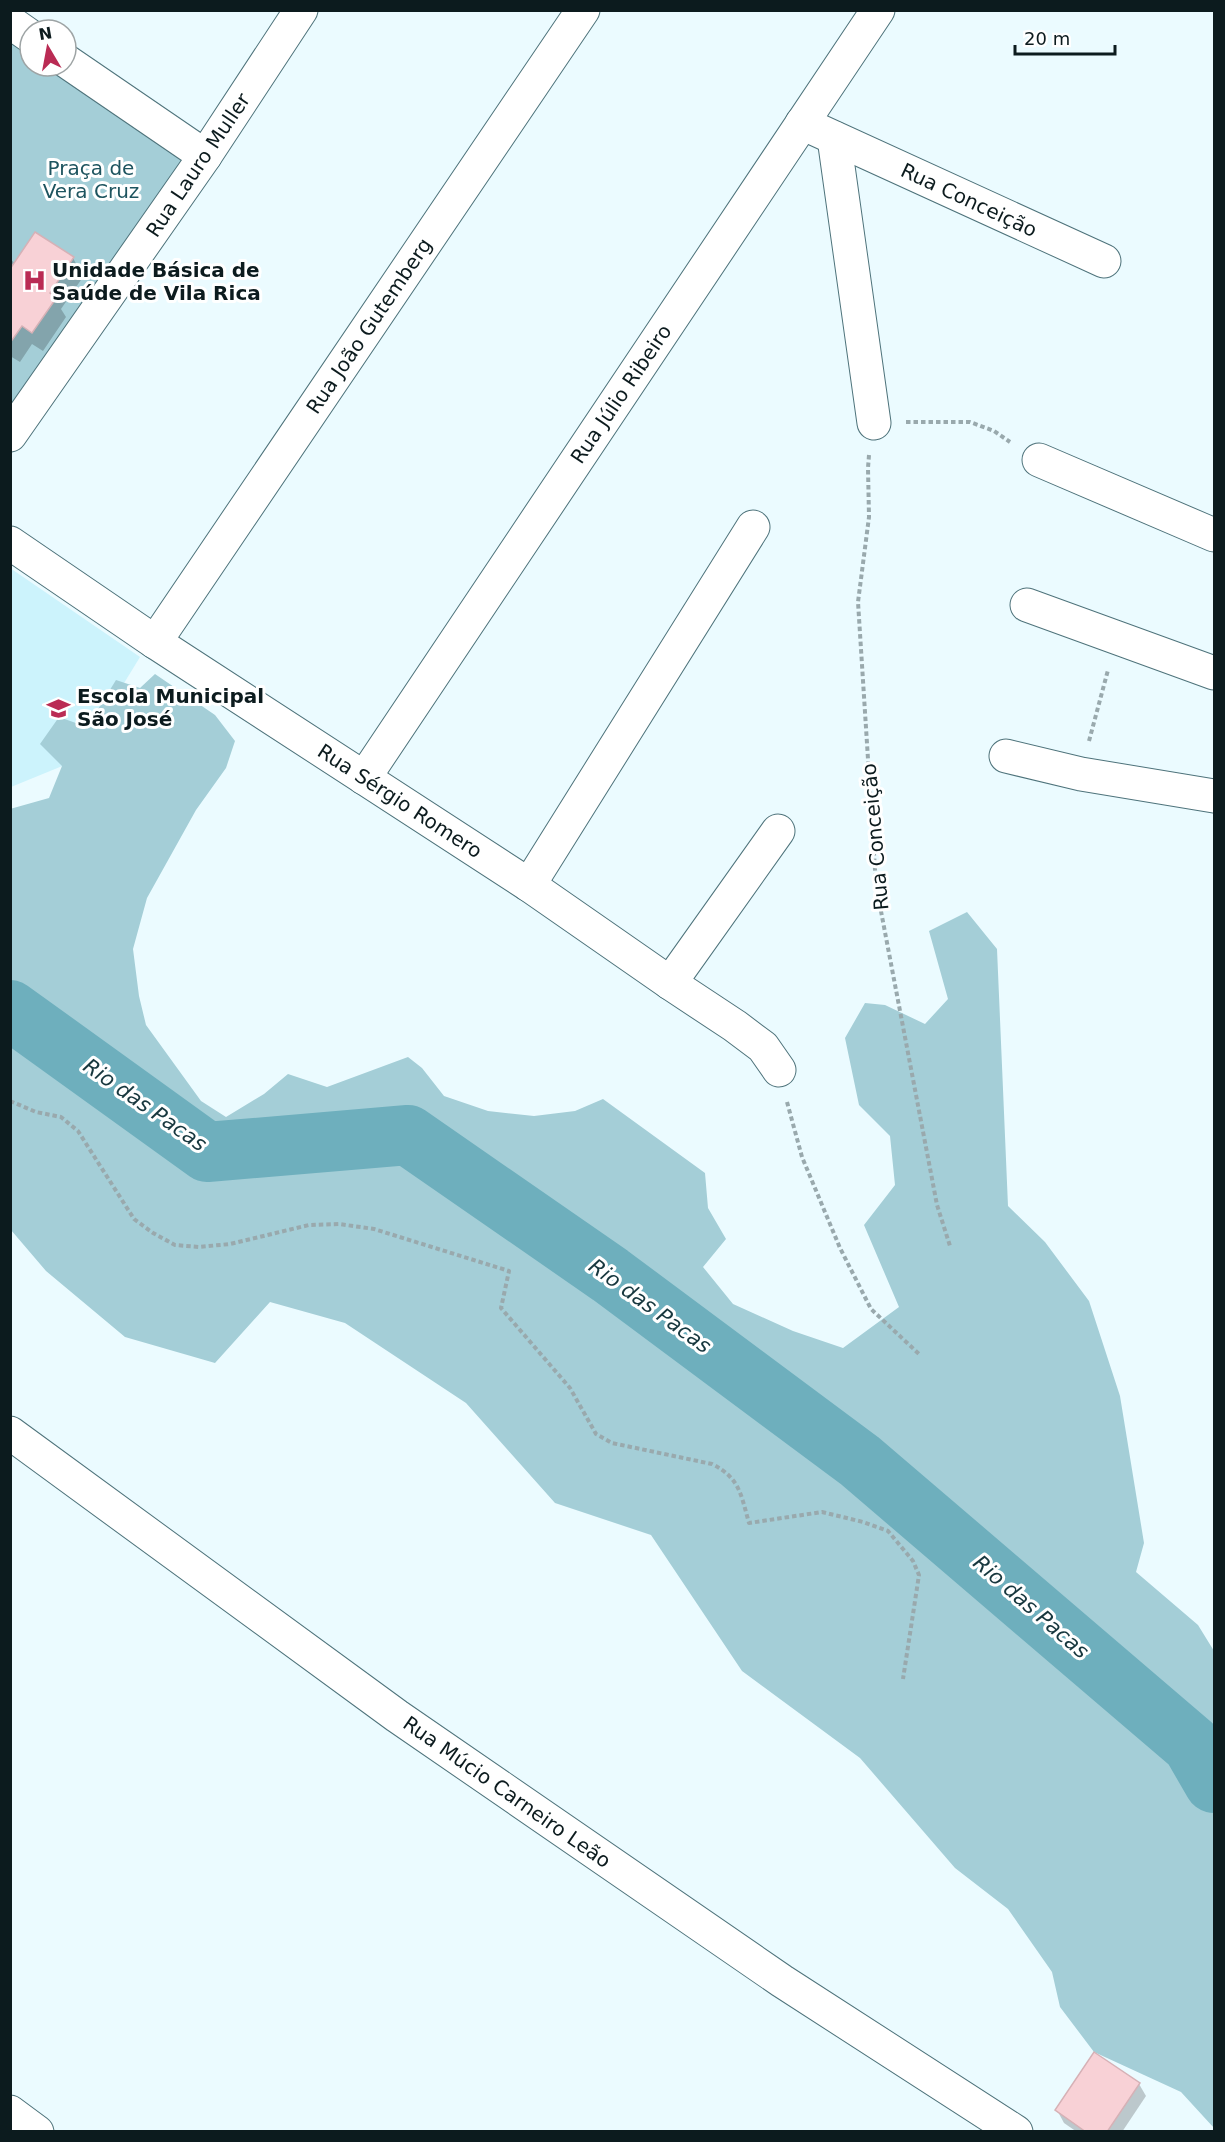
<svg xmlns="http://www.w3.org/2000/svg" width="1225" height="2142" font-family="'DejaVu Sans',sans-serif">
<rect width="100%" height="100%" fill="#ebfbff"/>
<path fill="#ccf3fc" d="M10 568 140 657 77 760 11 787Z"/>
<g fill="#a4ced7">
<path d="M10 22 30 36V66H66L205 156 10 435Z"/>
<path d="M155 674 215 715 235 741 226 768 196 810 147 898 133 949 139 996 146 1025 201 1101 226 1117 264 1094 288 1074 327 1087 408 1057 422 1068 444 1096 488 1111 534 1116 575 1111 603 1099 705 1173 708 1208 726 1239 703 1267 733 1304 793 1331 843 1348 899 1307 864 1225 895 1185 890 1136 859 1105 845 1038 865 1003 885 1005 925 1024 948 999 929 931 967 912 997 949 1008 1206 1045 1242 1089 1301 1120 1396 1144 1543 1136 1572 1198 1625 1214 1651V2128L1181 2092 1094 2052 1060 2007 1052 1972 1008 1909 955 1868 860 1758 742 1671 651 1535 555 1503 466 1403 345 1323 270 1302 215 1363 125 1337 46 1271 11 1230 10 809 49 798 62 766 40 744 59 717 87 727 116 680 140 688Z"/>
</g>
<g fill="#0003">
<path d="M10 258 15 264 73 258 83 277 61 309 66 317 43 351 32 344 20 362 10 356Z"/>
<path d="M1139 2084 1146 2096 1122 2132H1077L1064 2123 1057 2110Z"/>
</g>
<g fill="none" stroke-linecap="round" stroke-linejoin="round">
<path stroke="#6eafbd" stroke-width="60" d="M10 1010 207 1152 408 1135 610 1275 860 1461 1192 1745 1214 1783"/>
</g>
<g fill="#f8d1d6" stroke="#d6b1b6" stroke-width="1.5">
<path d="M35 232 74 257 50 293 57 297 32 333 22 326 10 343V269Z"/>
<path d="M1094 2052 1140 2083 1107 2132H1086L1055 2110Z"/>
</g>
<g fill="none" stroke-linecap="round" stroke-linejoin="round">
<defs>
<g id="minor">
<path d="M10 22 30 36"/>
<path d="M66 61 205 156"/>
<path d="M802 123 1104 261"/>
<path d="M834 138 874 423"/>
<path d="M10 435 205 156 301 10"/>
<path d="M1039 460 1214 535"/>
<path d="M10 543 155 642 529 885 670 983 735 1026 763 1047 779 1070"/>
<path d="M1027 605 1214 673"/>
<path d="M155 642 583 10"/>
<path d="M1006 756 1081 774 1214 796"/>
<path d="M364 778 878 10"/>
<path d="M529 885 753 527"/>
<path d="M670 983 778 831"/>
<path d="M10 1433 397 1716 782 1981 1016 2132"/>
<path d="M10 2112 37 2132"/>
</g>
</defs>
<use href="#minor" stroke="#4e737b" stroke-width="35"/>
<g stroke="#99a9ad" stroke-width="4" stroke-dasharray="4.5 3" stroke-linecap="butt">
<path d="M906 422H970L994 431 1010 442"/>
<path d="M869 455 868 468 869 517 858 602 876 885 937 1205 950 1246"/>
<path d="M1089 741 1108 670"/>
<path d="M10 1101 36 1112 61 1117 78 1131 134 1219 153 1233 175 1245 199 1247 230 1244 309 1225 339 1224 374 1229 509 1271 501 1308 570 1388 596 1434 612 1443 712 1464C740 1478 741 1495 749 1523L822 1512 863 1522 888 1531 913 1561 919 1575 903 1679"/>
<path d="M787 1102 802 1157 840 1248 871 1309 919 1354"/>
</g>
<use href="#minor" stroke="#fff" stroke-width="33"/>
</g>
<defs>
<symbol id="hospital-bare" viewBox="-9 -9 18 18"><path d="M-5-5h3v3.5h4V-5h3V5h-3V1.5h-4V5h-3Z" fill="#ba2b54" stroke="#fff" stroke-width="2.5" paint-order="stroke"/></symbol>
<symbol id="school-bare" viewBox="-9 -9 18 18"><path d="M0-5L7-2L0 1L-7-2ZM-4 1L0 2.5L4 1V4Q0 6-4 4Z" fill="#ba2b54" stroke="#fff" stroke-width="2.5" paint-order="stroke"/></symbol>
</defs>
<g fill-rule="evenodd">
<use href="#hospital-bare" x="18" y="264" width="33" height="33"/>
<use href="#school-bare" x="42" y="692" width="33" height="33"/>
</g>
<g text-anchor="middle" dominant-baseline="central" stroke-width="6" stroke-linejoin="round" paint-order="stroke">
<g font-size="20" fill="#0c1b1e" stroke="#fff">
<text transform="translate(198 165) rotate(-56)">Rua Lauro Muller</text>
<text transform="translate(969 200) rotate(25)">Rua Conceição</text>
<text transform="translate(369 326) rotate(-56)">Rua João Gutemberg</text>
<text transform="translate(621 394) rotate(-56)">Rua Júlio Ribeiro</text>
<text transform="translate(400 801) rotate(33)">Rua Sérgio Romero</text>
<text transform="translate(875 837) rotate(-95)">Rua Conceição</text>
<text transform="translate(507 1792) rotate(35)">Rua Múcio Carneiro Leão</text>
</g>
<g font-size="20" fill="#1d545f" stroke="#fff">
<text x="91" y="168">Praça de<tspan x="91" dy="23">Vera Cruz</tspan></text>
</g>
<g font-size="20" font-weight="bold" fill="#0c1b1e" stroke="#fff" text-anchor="start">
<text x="52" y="270">Unidade Básica de<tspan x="52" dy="23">Saúde de Vila Rica</tspan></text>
<text x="77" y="696">Escola Municipal<tspan x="77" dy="23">São José</tspan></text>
</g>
<g font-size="21" font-style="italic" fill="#17373e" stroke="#fff">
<text transform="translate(145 1105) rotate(35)">Rio das Pacas</text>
<text transform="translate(650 1306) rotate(36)">Rio das Pacas</text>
<text transform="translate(1031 1607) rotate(41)">Rio das Pacas</text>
</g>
</g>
<rect width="1225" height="2142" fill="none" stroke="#0c1b1e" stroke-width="24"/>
<g transform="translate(48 48) rotate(350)"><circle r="28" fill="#ffffff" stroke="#9ea4a5" stroke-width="1.5"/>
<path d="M0-4.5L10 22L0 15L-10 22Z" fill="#ba2b54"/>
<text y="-9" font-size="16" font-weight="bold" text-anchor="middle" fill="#0c1b1e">N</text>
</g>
<path d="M1015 45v9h100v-9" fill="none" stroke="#0c1b1e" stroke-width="3"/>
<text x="1024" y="45" font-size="18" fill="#0c1b1e" stroke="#ffffff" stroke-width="4.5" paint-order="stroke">20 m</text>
</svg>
